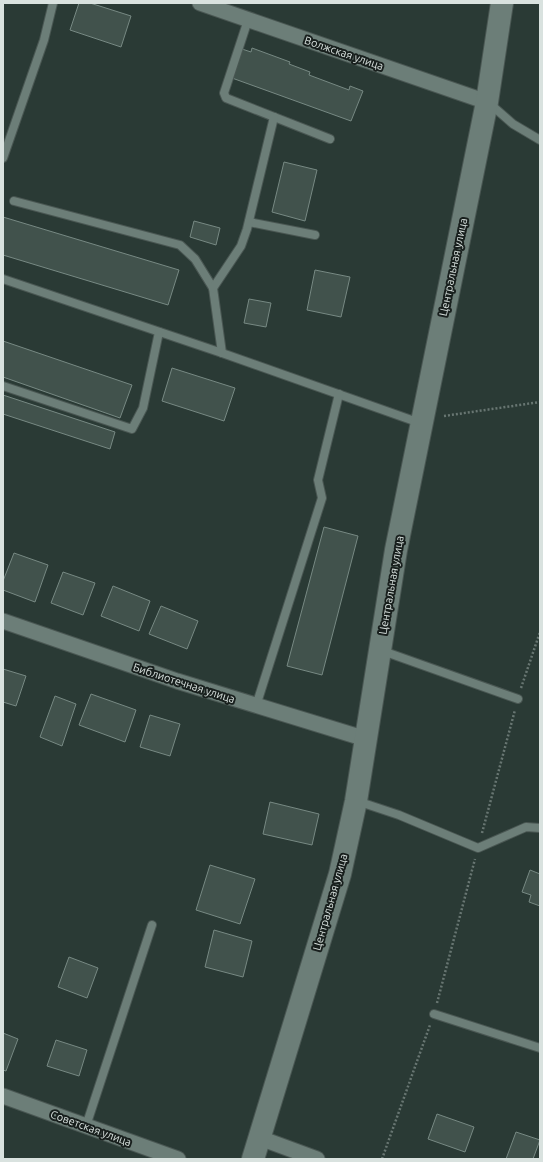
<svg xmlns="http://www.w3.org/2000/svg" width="543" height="1162" font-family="Ubuntu,sans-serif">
<rect width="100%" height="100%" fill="#2a3a35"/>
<g fill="#41524c" stroke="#778983">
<path d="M79 3H90L131 16 121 47 70 30Z"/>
<path d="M252 48 290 62 289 64 310 72 309 75 349 90 350 86 363 91 351 121 232 78 242 49 251 52Z"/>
<path d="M284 162 317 170 305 221 272 212Z"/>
<path d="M3 217 179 270 168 305 3 255Z"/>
<path d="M194 221 220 228 216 245 190 237Z"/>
<path d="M315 270 350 277 341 317 307 310Z"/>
<path d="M249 299 271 303 266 327 244 323Z"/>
<path d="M3 341 132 385 120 418 3 377Z"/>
<path d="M172 368 235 388 224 421 162 401Z"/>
<path d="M3 395 115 432 110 449 3 414Z"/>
<path d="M324 527 358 536 322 675 287 666Z"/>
<path d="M14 553 48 565 35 602 3 590V581Z"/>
<path d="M63 572 95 583 83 615 51 603Z"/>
<path d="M113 586 150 601 139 631 101 616Z"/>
<path d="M161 606 198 621 187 649 149 634Z"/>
<path d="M3 669 26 676 16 706 3 702Z"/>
<path d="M91 694 136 710 125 742 79 725Z"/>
<path d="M55 696 76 704 62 746 40 737Z"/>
<path d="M150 715 180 724 170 756 140 747Z"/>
<path d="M270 802 319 814 312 845 263 834Z"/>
<path d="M210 865 255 879 240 924 196 910Z"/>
<path d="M530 870 540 874V906L529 902 531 895 522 892Z"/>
<path d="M214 930 252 941 243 977 205 967Z"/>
<path d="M69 957 98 968 87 998 58 987Z"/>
<path d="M3 1033 18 1039 6 1071 3 1070Z"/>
<path d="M56 1040 87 1050 79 1076 47 1066Z"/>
<path d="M437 1114 474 1127 465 1152 428 1139Z"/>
<path d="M516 1132 540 1140 533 1159H506Z"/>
</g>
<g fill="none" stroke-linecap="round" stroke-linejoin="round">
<defs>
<g id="service">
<path d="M248 20 224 93 226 98 330 139"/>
<path d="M489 103 513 124 540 140"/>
<path d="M3 158 44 40 53 3"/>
<path d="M14 201 180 245 195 259 213 288 222 353"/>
<path d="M249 222 315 235"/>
<path d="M3 279 222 353 420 423"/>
<path d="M213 288 241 246 247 229 274 117"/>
<path d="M3 386 132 429 143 408 159 332"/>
<path d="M380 650 518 699"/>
<path d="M256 706 322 498 318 480 339 394"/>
<path d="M357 801 399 815 478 848 526 827 540 828"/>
<path d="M434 1014 540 1048"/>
<path d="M86 1126 152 925"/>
</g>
<g id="minor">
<path d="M200 3 487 102"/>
<path d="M3 621 177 681 366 739"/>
<path d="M3 1096 178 1159"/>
<path d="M260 1138 317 1159"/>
</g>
<path id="secondary" d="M253 1159 340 874 356 801 396 550 487 102 502 3"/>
</defs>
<use href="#service" stroke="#4a5753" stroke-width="10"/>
<use href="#minor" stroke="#4a5753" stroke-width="17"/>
<use href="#secondary" stroke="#4a5753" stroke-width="24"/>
<g stroke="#687672" stroke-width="2.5" stroke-dasharray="2 2" stroke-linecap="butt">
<path d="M444 416 540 402"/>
<path d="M521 688 540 632"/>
<path d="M482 833 515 710"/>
<path d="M437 1003 475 859"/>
<path d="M382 1159 430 1025"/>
</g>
<use href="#service" stroke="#6c7e78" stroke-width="8"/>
<use href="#minor" stroke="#6c7e78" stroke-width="15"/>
<use href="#secondary" stroke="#6c7e78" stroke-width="22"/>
</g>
<g text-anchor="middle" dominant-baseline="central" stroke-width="4" stroke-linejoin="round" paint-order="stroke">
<g font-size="11" fill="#d9e2df" stroke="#181f1d">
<text transform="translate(344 53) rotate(19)">Волжская улица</text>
<text transform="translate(453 267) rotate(-78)">Центральная улица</text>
<text transform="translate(391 585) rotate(-80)">Центральная улица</text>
<text transform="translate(184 683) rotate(18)">Библиотечная улица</text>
<text transform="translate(330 902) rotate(-74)">Центральная улица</text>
<text transform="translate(91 1128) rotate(20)">Советская улица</text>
</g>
</g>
<rect width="543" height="1162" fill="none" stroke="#d9e2df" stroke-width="8"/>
</svg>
